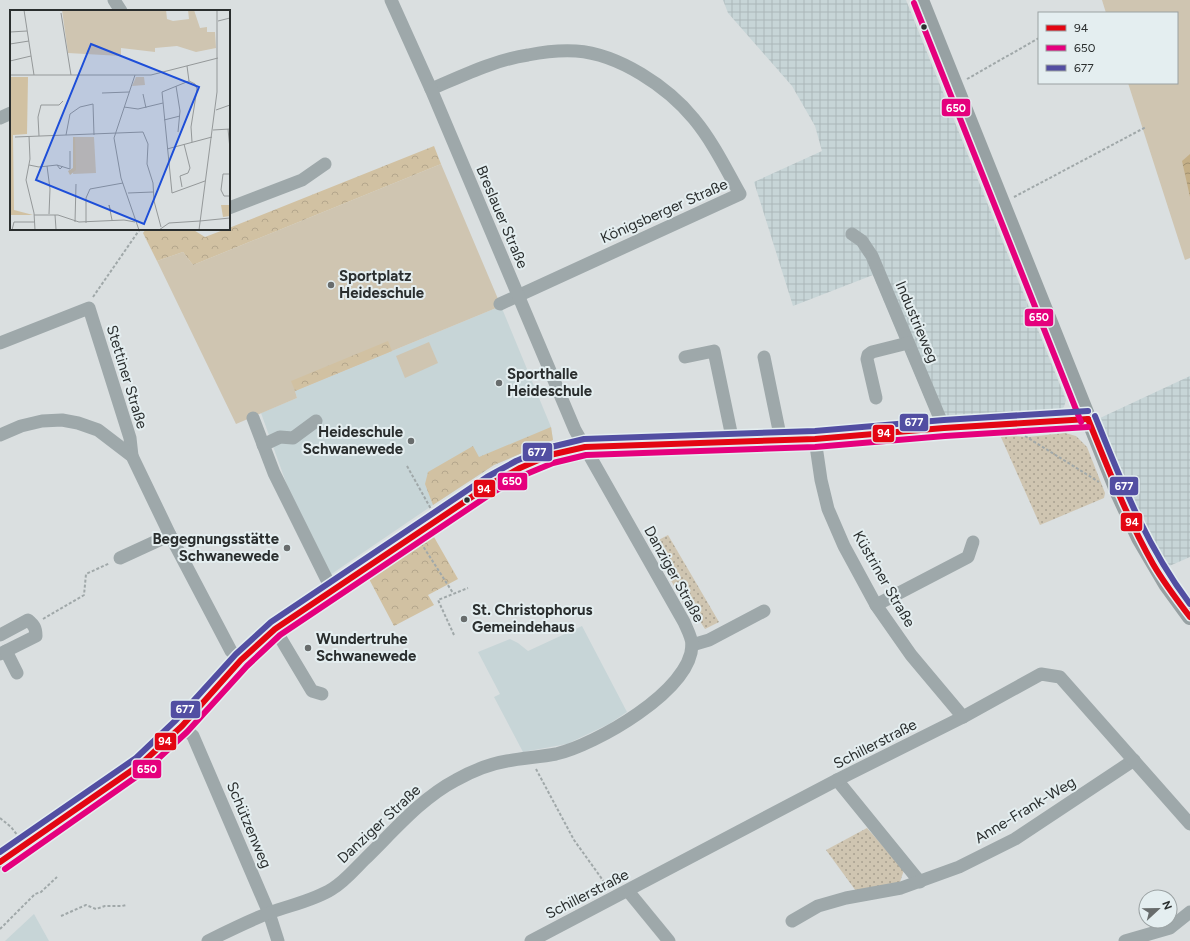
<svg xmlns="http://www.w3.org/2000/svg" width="1190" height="941" font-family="Figtree,sans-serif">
<defs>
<pattern id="industrial-grid" width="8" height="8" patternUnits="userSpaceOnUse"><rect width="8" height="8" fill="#c7d5d7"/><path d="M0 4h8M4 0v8" fill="none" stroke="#abb7b9"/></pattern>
<pattern id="forest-crowns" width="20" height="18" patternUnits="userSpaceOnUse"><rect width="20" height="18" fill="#d1c1a2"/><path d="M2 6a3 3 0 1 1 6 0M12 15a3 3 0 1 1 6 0" fill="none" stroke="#b4a68c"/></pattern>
<pattern id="park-dots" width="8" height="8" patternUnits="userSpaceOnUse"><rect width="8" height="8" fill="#cfc5b1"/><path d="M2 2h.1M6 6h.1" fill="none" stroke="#a8a090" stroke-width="1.8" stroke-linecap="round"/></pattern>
<pattern id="water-waves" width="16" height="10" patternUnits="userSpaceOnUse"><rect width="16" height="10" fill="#c4af87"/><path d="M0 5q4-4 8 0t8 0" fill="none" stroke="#9f8f6f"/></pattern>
</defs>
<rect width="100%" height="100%" fill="#dadfe0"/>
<g fill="#c7d5d7">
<path d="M501 306 551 427 553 440 494 465 433 505 330 575 288 488 261 413 297 398 295 391Z"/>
<path d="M582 626 627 712 609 724 567 744 523 752 494 697 500 694 478 652 510 639 518 643 528 651Z"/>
<path d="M34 914 49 941H5Z"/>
</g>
<g fill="url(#industrial-grid)">
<path d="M723 0H906L1066 400 1064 407 1057 411 935 422 873 275 793 306 754 182 822 151 815 126 792 86 728 13Z"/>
<path d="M1190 376V557L1167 567 1158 554 1145 527 1100 418Z"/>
</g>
<g fill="#cfc5b1">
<path d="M1102 0H1190V258L1185 260 1128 83H1177V13H1106Z"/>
<path d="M441 164 501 306 295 391 297 398 236 424 157 261 183 252 193 265Z"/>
<path d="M429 342 438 363 405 378 396 356Z"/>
</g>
<g fill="url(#forest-crowns)">
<path d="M434 146 441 164 193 265 183 252 157 261 143 233 146 229H192L205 237 226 229H229V228Z"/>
<path d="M388 341 392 351 295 391 291 381Z"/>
<path d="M551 427 553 440 494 465 433 505 425 484 428 472 473 446 479 457Z"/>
<path d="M434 537 458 579 428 595 434 605 394 626 369 579Z"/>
</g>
<g fill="url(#park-dots)">
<path d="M1065 433 1076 436 1087 447 1105 493 1104 498 1040 525 1000 435 1028 437Z"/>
<path d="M668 535 719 622 705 629 696 615 691 617 651 544Z"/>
<path d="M867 828 904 870 900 882 856 891 826 850Z"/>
</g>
<path fill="url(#water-waves)" d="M1190 154V197L1182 161Z"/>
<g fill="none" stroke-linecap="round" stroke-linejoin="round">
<g stroke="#a0a8a9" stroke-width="2" stroke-dasharray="3 2" stroke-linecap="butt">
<path d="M967 79 1039 38"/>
<path d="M1014 197 1146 127"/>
<path d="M93 297 140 229"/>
<path d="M1025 436 1099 482"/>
<path d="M407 466 431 509"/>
<path d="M421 543 453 593"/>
<path d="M43 619 84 595 86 574 110 563"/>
<path d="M454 635 438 600 468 588"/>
<path d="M536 769 574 840 607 886"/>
<path d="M0 818 11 827 18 836"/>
<path d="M61 916 86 905 96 909 105 906H122L126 905"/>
<path d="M0 929 35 894 41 892 57 877"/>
</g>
<g stroke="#9ea8aa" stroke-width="13">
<path d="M114 0 121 11"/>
<path d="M431 89C462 76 494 60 528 55 543 52 560 50 576 51 619 54 668 87 694 119 713 142 726 169 740 194L500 304"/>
<path d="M0 118 11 113"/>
<path d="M229 208 302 180 325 164"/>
<path d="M852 234 862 241 872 256 944 428"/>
<path d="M0 343 89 308 130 438 132 456"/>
<path d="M685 357 714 351 733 442"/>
<path d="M764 357 781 440"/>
<path d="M876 398 867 359 868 355 872 352 908 343"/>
<path d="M253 418 274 473 332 590"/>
<path d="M0 435 21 426 42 421 62 420 78 423 98 430 132 456 170 535 231 651 241 660"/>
<path d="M815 439 821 480 828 509 844 546 876 605 911 655 963 717"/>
<path d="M263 445 280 437 293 438 316 421"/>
<path d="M120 558 170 535"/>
<path d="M876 605 968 557 973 542"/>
<path d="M275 629 312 691 322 694"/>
<path d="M0 635 28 620C34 625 36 628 36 636L0 654"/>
<path d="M692 645 709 640 764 611"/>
<path d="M6 651 17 673"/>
<path d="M182 726 193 736 269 913 278 941"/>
<path d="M837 780 920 882"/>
<path d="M0 862 141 764 182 726 241 660 275 629 415 534 491 484 520 468 550 455 585 447 815 439 944 428 1088 419"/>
<path d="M628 891 669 941"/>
<path d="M792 921 818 906 846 898 901 888 959 867 1015 839 1134 760"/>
<path d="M208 941C228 931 248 921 269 913 290 905 313 901 332 889 344 882 354 870 364 860 393 832 420 799 456 780 472 771 489 764 507 761 523 758 540 757 556 754 595 745 691 691 692 645 692 638 687 629 684 622L575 430 431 89 391 0"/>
<path d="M531 941 837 780 963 717 1041 674 1060 677 1190 824"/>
<path d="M1125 941 1170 928 1190 912"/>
</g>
<path stroke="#97a1a3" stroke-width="16" d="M921 0 1119 495 1139 538 1166 584 1190 617"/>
<defs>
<g id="bus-1">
<path d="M1088 419C1108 468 1127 518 1153 564 1164 583 1177 600 1190 617"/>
<path d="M0 862 141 764 182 726 241 660 275 629 491 484 520 468 550 455 585 447 815 439 944 428 1088 419"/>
</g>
<g id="bus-2">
<path d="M914 3 1081 422"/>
<path d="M5 869 146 770 187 732 247 666 280 635 495 491 524 475 553 463 586 455 815 447 945 436 1088 427"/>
</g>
<g id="bus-3">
<path d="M1095 416C1122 483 1146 546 1190 604"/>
<path d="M0 852 136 758 176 720 236 654 271 622 487 477 516 461 547 448 584 439 815 431 944 420 1088 411"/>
</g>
</defs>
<use href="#bus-1" stroke="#e4eef0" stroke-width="9"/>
<use href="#bus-2" stroke="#e4eef0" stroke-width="9"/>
<use href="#bus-3" stroke="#e4eef0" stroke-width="9"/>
<use href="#bus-1" stroke="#e30613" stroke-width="6"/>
<use href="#bus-2" stroke="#e5007d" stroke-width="6"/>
<use href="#bus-3" stroke="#524ea2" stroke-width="6"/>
</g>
<g fill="#2a2e2e" stroke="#e4eef0" stroke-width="1.5">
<circle cx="924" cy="27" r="3.5"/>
<circle cx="467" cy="500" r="3.5"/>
</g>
<g fill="#686c6c" stroke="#e4eef0" stroke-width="1.5">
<circle cx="331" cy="285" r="4"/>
<circle cx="499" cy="383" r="4"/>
<circle cx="411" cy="441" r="4"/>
<circle cx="287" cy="548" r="4"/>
<circle cx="464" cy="619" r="4"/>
<circle cx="308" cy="648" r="4"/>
</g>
<g text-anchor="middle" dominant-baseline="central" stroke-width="4" stroke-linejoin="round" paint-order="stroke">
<g font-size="15" fill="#2a2e2e" stroke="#e4eef0">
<text transform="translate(664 211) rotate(-24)">Königsberger Straße</text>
<text transform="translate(502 217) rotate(67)">Breslauer Straße</text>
<text transform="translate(917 322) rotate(67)">Industrieweg</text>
<text transform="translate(127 377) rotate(73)">Stettiner Straße</text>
<text transform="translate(674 574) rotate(61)">Danziger Straße</text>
<text transform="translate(884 579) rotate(60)">Küstriner Straße</text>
<text transform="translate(875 744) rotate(-27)">Schillerstraße</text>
<text transform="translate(1025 810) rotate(-31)">Anne-Frank-Weg</text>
<text transform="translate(379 824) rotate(-43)">Danziger Straße</text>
<text transform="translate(249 825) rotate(67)">Schützenweg</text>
<text transform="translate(587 894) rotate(-27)">Schillerstraße</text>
</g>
<g font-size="15" font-weight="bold" fill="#2a2e2e" stroke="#e4eef0" text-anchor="start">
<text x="339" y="276">Sportplatz<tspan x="339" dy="17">Heideschule</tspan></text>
<text x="507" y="374">Sporthalle<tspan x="507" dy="17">Heideschule</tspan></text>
<text x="403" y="432" text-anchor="end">Heideschule<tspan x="403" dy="17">Schwanewede</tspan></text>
<text x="279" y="539" text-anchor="end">Begegnungsstätte<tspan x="279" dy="17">Schwanewede</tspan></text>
<text x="472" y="610">St. Christophorus<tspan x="472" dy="17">Gemeindehaus</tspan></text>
<text x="316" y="639">Wundertruhe<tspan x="316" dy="17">Schwanewede</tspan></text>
</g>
</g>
<g transform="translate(10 10)">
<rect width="220" height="220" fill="#dadfe0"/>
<path d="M52 0H156L157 9 163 11 179 9 178 0H184L190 18 197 17V22H205L206 38 186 42 167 36 145 38V42L111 38V46L58 43ZM65 127H84L86 163 63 164Z" fill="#cfc5b1"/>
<path d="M0 67H18L17 124 3 125 4 200 23 205H0ZM63 127H65L66 160 60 165 58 161 63 158ZM211 195H220V206L213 207Z" fill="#d1c1a2"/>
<path d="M126 67H134L135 75 122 76Z" fill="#cfc5b1"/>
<path fill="none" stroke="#949899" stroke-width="1" d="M14 0 24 65M51 3 61 65M208 11 220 8M0 22 17 21M0 34 19 31M0 51 21 46M177 56 179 71 185 74 187 79 181 117 182 132M0 65H141L208 48M125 65 104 128 111 168 129 220M179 71 152 82 162 183 195 171M166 76 170 101 168 122M92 83 119 82M133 84 136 98M114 97 128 99 153 93M206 100 220 95M154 110 170 106M218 119 220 139M203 120 220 119M56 125 60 104 70 97 83 94 84 125M19 126 20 149 16 170 24 203 25 220M29 126 28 107 31 95H49L53 91M5 127 133 122 138 134 137 154 143 173 144 191 151 217M157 139 202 127M19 155 29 157 47 155 50 159 53 156M47 155 60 159V141M37 156 40 179 39 204M220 164H213L211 180 214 186H220M172 177 170 166 178 163 180 158 174 134M118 183 143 182M101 202 99 195 102 210M24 205H48L69 212 114 210 125 212M45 205 46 219M190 211 220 208M65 212 66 174M76 213V188L80 179 113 173M2 220 4 212H24M149 220 159 213 190 211M189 220 207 82V0"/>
<path fill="#1d4ed8" fill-opacity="0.15" stroke="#1d4ed8" stroke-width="2" d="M81 34 189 77 134 214 26 170Z"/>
<rect width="220" height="220" fill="none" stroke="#2a2e2e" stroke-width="2"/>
</g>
<g stroke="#e4eef0" stroke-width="1.5">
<rect x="941" y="98" width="30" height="19" rx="4" fill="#e5007d"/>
<rect x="1024" y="308" width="30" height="19" rx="4" fill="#e5007d"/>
<rect x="899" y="413" width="30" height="19" rx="4" fill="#524ea2"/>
<rect x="872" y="424" width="23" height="19" rx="4" fill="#e30613"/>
<rect x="522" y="442" width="31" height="20" rx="4" fill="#524ea2"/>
<rect x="497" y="472" width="31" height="19" rx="4" fill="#e5007d"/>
<rect x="1109" y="476" width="30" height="20" rx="4" fill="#524ea2"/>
<rect x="473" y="479" width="23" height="19" rx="4" fill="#e30613"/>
<rect x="1120" y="512" width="23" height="20" rx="4" fill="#e30613"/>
<rect x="170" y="700" width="31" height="19" rx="4" fill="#524ea2"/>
<rect x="154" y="732" width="23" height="19" rx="4" fill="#e30613"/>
<rect x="132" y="759" width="30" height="20" rx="4" fill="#e5007d"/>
</g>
<g font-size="11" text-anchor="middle" font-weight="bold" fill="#fff">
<text x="956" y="112">650</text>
<text x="1039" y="321">650</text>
<text x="914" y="426">677</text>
<text x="884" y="437">94</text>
<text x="537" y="456">677</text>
<text x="512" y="485">650</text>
<text x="1124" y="490">677</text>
<text x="484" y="493">94</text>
<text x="1132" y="526">94</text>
<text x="185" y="713">677</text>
<text x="165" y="745">94</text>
<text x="147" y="773">650</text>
</g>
<rect x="1038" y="12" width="140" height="72" fill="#e4eef0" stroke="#9aa1a2"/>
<rect x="1046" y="25" width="20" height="6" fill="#e30613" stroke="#9aa1a2"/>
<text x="1074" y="32" font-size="12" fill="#2a2e2e">94</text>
<rect x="1046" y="45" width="20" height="6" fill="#e5007d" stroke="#9aa1a2"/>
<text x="1074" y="52" font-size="12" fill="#2a2e2e">650</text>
<rect x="1046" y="65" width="20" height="6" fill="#524ea2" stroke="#9aa1a2"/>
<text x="1074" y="72" font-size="12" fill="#2a2e2e">677</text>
<g transform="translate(1158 909) rotate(68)"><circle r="19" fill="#e4eef0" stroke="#9aa1a2"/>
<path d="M0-3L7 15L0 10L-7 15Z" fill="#686c6c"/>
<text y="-6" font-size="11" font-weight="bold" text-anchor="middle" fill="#2a2e2e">N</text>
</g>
</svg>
